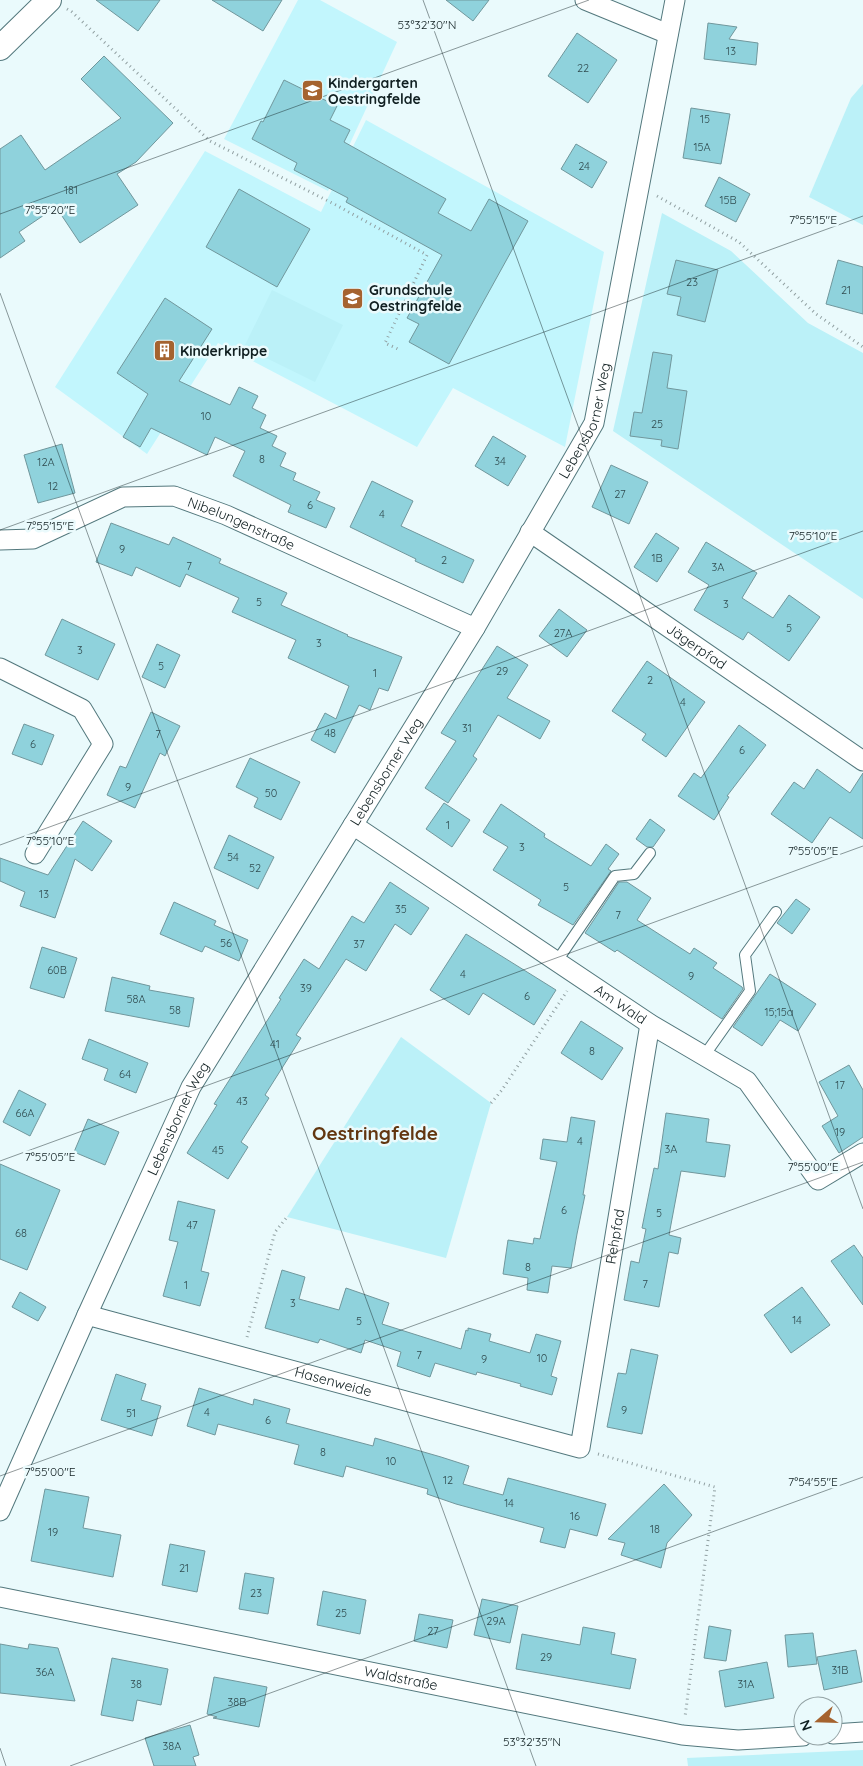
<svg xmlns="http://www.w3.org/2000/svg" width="863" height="1766" font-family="Quicksand,sans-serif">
<rect width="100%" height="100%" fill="#eafafc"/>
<g fill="#c2f6fd">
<path d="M298 0H320L397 42 328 191 224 139Z"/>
<path d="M366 120 604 252 565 447 453 388 417 447 218 343 147 454 55 387 205 151 321 212Z"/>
</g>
<g fill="#bbf1f8">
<path d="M863 84V225L809 197 851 98Z"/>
<path d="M662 213 731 251 808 323 863 353V599L613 431Z"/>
<path d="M272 290 343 325 315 382 244 347Z"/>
<path d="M401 1037 491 1103 446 1258 287 1217Z"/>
<path d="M863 1750V1766H688L687 1758Z"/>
</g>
<g fill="#8fd2dc" stroke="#71979c">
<path d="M96 0H160L138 31Z"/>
<path d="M212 0H282L263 31Z"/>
<path d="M446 0H489L473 21Z"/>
<path d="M708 23 737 27 729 39 758 43 756 65 704 59Z"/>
<path d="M577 33 617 60 588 103 548 76Z"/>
<path d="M104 56 173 123 136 162 117 174 138 205 80 243 56 207 19 232 25 241 0 258V149L21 135 45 170 121 118 81 79Z"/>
<path d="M284 80 337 106 330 120 350 130 344 142 446 199 438 213 471 231 489 199 528 221 449 364 409 342 419 324 407 318 442 255 346 202 348 198 294 170 297 163 252 139 261 121 263 122Z"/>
<path d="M691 108 730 114 721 164 683 158Z"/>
<path d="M576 144 607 162 592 188 561 169Z"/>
<path d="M719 177 750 194 736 222 705 206Z"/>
<path d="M239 189 310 229 277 287 206 247Z"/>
<path d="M676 260 718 270 705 322 677 315 681 297 667 294Z"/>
<path d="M838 260 863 267V314L826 304Z"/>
<path d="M165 298 212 329 179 381 230 405 239 387 258 396 252 408 266 415 260 428 277 436 272 446 286 453 280 466 296 473 293 480 320 492 316 500 335 508 326 528 288 512 291 505 233 476 245 451 215 437 207 455 151 428 140 447 123 437 148 394 117 373Z"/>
<path d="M653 352 672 355 667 388 687 391 678 449 661 446 662 440 630 436 634 412 642 413Z"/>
<path d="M493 436 526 456 508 486 475 466Z"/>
<path d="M62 444 75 493 38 503 24 455Z"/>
<path d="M611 465 648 482 629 524 592 507Z"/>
<path d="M372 481 413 501 401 526 474 560 463 583 415 561 416 559 350 527Z"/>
<path d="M111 523 169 545 173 537 221 559 219 563 287 593 281 605 348 635 347 636 402 657 388 691 379 688 370 710 359 705 335 753 311 740 325 713 336 719 349 686 288 658 296 640 232 612 239 598 186 574 180 587 136 567 132 576 96 562Z"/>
<path d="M656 533 679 548 657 582 634 567Z"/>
<path d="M706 542 757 573 742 598 773 618 789 595 820 617 789 661 748 632 743 640 694 610 709 585 688 572Z"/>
<path d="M559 609 587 630 567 657 539 636Z"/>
<path d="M62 619 115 644 98 680 45 655Z"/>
<path d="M157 644 180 655 165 688 142 677Z"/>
<path d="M497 646 528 665 507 698 550 721 540 739 498 715 473 756 477 759 448 803 425 788 456 741 441 733Z"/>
<path d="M647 661 705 702 666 757 642 740 646 734 612 711Z"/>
<path d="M151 712 180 726 165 756 160 753 135 808 107 795 120 766 126 768Z"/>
<path d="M24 724 54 735 42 765 12 754Z"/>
<path d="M739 725 766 745 727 796 729 797 714 820 678 796 694 773 701 778Z"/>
<path d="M250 758 300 782 281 820 254 807 258 798 236 787Z"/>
<path d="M817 769 850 793 863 773V839L830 817 812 843 771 814 794 782 804 789Z"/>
<path d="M444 803 470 820 452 847 426 829Z"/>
<path d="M501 804 545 834 544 837 591 866 606 844 619 854 608 869 611 871 573 925 538 905 541 900 493 870 508 847 483 832Z"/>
<path d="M650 819 665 830 653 847H647L636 839Z"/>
<path d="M83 821 112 841 92 871 75 859 55 918 20 906 25 892 0 881V858L48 875Z"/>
<path d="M229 835 274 857 258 889 214 868Z"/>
<path d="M390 882 429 908 411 935 395 924 366 971 346 959 296 1035 301 1038 265 1095 269 1098 241 1142 248 1147 228 1179 187 1153 217 1105 214 1104 281 999 279 998 304 959 319 969 352 916 364 923Z"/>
<path d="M619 882H627L651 898 637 920 690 954 694 948 717 963 713 968 742 987 743 989 722 1019 617 950 615 952 585 933Z"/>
<path d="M796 899 810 909 792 934 777 923Z"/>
<path d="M174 902 216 921 214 925 248 940 239 961 205 946 202 952 160 934Z"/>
<path d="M466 934 556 990 534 1025 483 993 469 1015 430 990Z"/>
<path d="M42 947 77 958 64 998 30 988Z"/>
<path d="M770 974 816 1004 798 1031 780 1020 762 1046 733 1027Z"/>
<path d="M112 977 150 986 149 990 194 998 189 1027 105 1011Z"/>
<path d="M581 1021 623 1048 602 1080 561 1053Z"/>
<path d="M89 1039 148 1063 136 1093 104 1080 108 1069 82 1059Z"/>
<path d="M849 1065 863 1090V1137L839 1153 822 1126 838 1116 819 1082Z"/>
<path d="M19 1090 46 1104 30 1136 3 1122Z"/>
<path d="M666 1113 709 1119 706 1142 730 1145 725 1177 681 1171 669 1235 681 1238 678 1254 669 1252 659 1307 624 1300 631 1261 639 1263 646 1229 642 1228 654 1168 658 1169Z"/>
<path d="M571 1117 595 1121 583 1195H585L577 1234 571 1268 552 1266 548 1293 527 1290 528 1278 503 1274 508 1240 533 1244 534 1238 540 1239 557 1162 540 1159 543 1139 567 1142Z"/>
<path d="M88 1119 119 1132 105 1165 74 1152Z"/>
<path d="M0 1164 60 1190 27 1270 0 1259Z"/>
<path d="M178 1201 215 1210 201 1271 209 1273 200 1306 163 1296 178 1242 169 1240Z"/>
<path d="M854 1245 863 1258V1305L831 1261Z"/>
<path d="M282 1270 305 1277 299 1299 339 1310 346 1288 389 1303 382 1324 461 1349 466 1330 468 1331V1328L491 1334 489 1341 530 1353 536 1334 561 1341 551 1376 557 1378 552 1395 520 1386 521 1384 477 1372 476 1375 435 1363 430 1377 397 1366 401 1352 365 1340 361 1353 320 1339 318 1343 265 1328Z"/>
<path d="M802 1287 830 1325 791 1353 764 1315Z"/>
<path d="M20 1292 46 1307 38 1321 12 1307Z"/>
<path d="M631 1349 658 1355 642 1434 607 1427 618 1373 626 1374Z"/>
<path d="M116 1374 146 1384 141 1400 161 1406 152 1436 101 1420Z"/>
<path d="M199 1388 253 1405 254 1399 290 1409 286 1423 373 1446 375 1438 441 1457 469 1466 463 1484 503 1495 508 1478 606 1504 597 1536 570 1529 565 1548 540 1542 544 1528 456 1504 427 1494 428 1489 346 1466 343 1477 294 1464 299 1445 218 1424 215 1435 187 1426Z"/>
<path d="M664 1484 692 1515 667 1543 661 1568 621 1555 625 1543 608 1539Z"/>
<path d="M45 1489 89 1497 83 1528 121 1535 113 1577 31 1561Z"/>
<path d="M170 1544 205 1551 197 1592 162 1585Z"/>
<path d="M245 1573 274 1578 268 1614 239 1609Z"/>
<path d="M323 1591 366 1600 360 1634 317 1625Z"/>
<path d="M482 1599 518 1606 510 1643 474 1635Z"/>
<path d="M419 1614 453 1620 447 1648 414 1641Z"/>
<path d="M709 1626 731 1630 726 1661 704 1658Z"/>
<path d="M583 1627 615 1633 611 1654 636 1659 630 1689 516 1669 522 1634 580 1645Z"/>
<path d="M813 1633 817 1664 788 1667 785 1635Z"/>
<path d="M0 1644 28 1649 29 1644 58 1648 75 1701 0 1693Z"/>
<path d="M856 1650 862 1682 824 1690 817 1657Z"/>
<path d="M112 1658 168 1669 161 1705 137 1700 133 1721 101 1715Z"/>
<path d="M767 1662 774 1698 725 1707 719 1671Z"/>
<path d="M214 1677 267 1687 259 1727 213 1718 217 1717 207 1714Z"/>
<path d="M190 1725 199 1755 193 1757 196 1766H154L145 1738Z"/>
</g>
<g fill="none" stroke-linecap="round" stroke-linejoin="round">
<defs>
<g id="service">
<path d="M557 961 615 876 634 874 650 853"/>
<path d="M704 1056 750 991 745 955 776 912"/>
</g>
<g id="minor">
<path d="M585 0 668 34"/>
<path id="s1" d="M530 532 863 761"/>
<path id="s2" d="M0 540 33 539 123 497 174 496 226 515 475 628"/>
<path d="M0 668 82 709 103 744 35 854"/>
<path id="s3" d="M353 825 650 1024 747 1081 818 1180 863 1153"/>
<path id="s4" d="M87 1315 580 1448 650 1024"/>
<path id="s5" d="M0 1511 87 1315 191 1087 475 628 594 423 675 0"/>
<path id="s6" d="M0 1597 682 1735 738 1740 803 1736"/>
<path d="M833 1734 863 1732"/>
</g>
<path id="tertiary" d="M0 48 49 0"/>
</defs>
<use href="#service" stroke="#53787d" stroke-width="12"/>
<use href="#minor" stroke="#53787d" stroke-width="21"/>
<use href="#tertiary" stroke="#53787d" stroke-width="26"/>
<g stroke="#91a0a2" stroke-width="3" stroke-dasharray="1 4" stroke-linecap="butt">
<path d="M67 9 72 12 210 141 336 205 427 255 385 343 400 350"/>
<path d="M657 196 739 242 816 314 863 347"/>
<path d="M491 1103 502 1090 567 991"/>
<path d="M247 1337 275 1232 287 1217"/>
<path d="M598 1454 715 1487 685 1717"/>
</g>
<use href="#service" stroke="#fff" stroke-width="10"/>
<use href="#minor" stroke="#fff" stroke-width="19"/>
<use href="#tertiary" stroke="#fff" stroke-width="24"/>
</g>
<path fill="none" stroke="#101f21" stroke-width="1" stroke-opacity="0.45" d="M423 0 863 1209M0 214 589 0M0 293 536 1766M0 530 863 216M0 845 863 531M0 1161 863 846M0 1476 863 1162M0 1748 6 1766M70 1766 863 1477"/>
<defs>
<symbol id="school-square" viewBox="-11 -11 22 22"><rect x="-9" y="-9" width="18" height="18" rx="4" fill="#a5632f" stroke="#eafafc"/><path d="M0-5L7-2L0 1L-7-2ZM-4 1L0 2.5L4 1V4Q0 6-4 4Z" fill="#fff"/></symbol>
<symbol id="building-square" viewBox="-11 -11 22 22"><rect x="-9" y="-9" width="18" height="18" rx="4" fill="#a5632f" stroke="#eafafc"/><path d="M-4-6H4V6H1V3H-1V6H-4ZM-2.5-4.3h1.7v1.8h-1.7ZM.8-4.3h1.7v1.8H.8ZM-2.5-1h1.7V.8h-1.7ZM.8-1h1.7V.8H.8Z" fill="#fff"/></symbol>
</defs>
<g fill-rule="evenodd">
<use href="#school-square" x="300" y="78" width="25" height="25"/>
<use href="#school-square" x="340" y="286" width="25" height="25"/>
<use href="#building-square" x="152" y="338" width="25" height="25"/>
</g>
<g text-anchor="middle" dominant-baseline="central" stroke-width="5" stroke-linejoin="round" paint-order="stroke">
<g font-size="11" fill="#304c50">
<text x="731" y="51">13</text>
<text x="583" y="68">22</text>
<text x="705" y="119">15</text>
<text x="702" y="147">15A</text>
<text x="584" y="166">24</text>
<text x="71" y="190">181</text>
<text x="728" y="200">15B</text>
<text x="692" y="282">23</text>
<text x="846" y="290">21</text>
<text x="206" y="416">10</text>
<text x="657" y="424">25</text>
<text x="262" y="459">8</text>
<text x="500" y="461">34</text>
<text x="46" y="462">12A</text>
<text x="53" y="486">12</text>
<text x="620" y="494">27</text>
<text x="310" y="505">6</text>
<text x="382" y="514">4</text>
<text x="122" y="549">9</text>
<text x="657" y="558">1B</text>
<text x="444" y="560">2</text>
<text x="189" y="566">7</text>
<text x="718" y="567">3A</text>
<text x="259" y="602">5</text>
<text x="726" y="604">3</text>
<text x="789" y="628">5</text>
<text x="563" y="633">27A</text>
<text x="319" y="643">3</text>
<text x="80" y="650">3</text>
<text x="161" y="666">5</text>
<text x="502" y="671">29</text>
<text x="375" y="673">1</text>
<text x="650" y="680">2</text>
<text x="683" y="702">4</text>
<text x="467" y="728">31</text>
<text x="330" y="733">48</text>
<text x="158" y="734">7</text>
<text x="33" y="744">6</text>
<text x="742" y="750">6</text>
<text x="128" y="787">9</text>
<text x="271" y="793">50</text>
<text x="448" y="825">1</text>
<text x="522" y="847">3</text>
<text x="233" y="857">54</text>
<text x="255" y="868">52</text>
<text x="566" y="887">5</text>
<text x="44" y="894">13</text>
<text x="401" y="909">35</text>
<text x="618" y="915">7</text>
<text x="226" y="943">56</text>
<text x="359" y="944">37</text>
<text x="57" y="970">60B</text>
<text x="463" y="974">4</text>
<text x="691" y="976">9</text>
<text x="306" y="988">39</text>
<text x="527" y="996">6</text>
<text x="136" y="999">58A</text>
<text x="175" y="1010">58</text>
<text x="779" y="1012">15;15a</text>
<text x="275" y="1044">41</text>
<text x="592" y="1051">8</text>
<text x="125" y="1074">64</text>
<text x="840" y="1085">17</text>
<text x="242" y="1101">43</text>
<text x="25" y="1113">66A</text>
<text x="840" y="1132">19</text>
<text x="580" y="1141">4</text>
<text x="671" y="1149">3A</text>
<text x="218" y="1150">45</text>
<text x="564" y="1210">6</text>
<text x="659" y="1213">5</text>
<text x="192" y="1225">47</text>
<text x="21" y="1233">68</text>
<text x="528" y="1267">8</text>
<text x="645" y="1284">7</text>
<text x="186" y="1285">1</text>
<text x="293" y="1303">3</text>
<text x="797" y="1320">14</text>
<text x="359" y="1321">5</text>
<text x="419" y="1355">7</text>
<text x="542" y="1358">10</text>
<text x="484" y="1359">9</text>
<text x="624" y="1410">9</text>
<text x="207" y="1412">4</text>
<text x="131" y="1413">51</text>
<text x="268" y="1420">6</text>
<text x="323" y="1452">8</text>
<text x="391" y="1461">10</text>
<text x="448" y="1480">12</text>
<text x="509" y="1503">14</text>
<text x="575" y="1516">16</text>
<text x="655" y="1529">18</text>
<text x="53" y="1532">19</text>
<text x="184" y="1568">21</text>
<text x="256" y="1593">23</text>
<text x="341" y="1613">25</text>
<text x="496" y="1621">29A</text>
<text x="433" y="1631">27</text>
<text x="546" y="1657">29</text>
<text x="840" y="1670">31B</text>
<text x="45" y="1672">36A</text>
<text x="136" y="1684">38</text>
<text x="746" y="1684">31A</text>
<text x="237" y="1702">38B</text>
<text x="172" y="1746">38A</text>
</g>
<g font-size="14" font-weight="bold" fill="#101f21" stroke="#eafafc" text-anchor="start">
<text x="328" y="83">Kindergarten<tspan x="328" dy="16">Oestringfelde</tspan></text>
<text x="369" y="290">Grundschule<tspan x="369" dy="16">Oestringfelde</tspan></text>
<text x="180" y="351">Kinderkrippe</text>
</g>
<g font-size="14" fill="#101f21" stroke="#eafafc">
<text stroke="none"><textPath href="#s5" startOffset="1241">Lebensborner Weg</textPath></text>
<text stroke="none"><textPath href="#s2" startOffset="256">Nibelungenstraße</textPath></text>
<text stroke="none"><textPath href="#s1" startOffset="202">Jägerpfad</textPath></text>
<text stroke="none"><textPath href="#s5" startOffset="836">Lebensborner Weg</textPath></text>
<text stroke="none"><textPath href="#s3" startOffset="322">Am Wald</textPath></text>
<text stroke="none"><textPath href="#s5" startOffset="431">Lebensborner Weg</textPath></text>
<text stroke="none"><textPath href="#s4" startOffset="725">Rehpfad</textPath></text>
<text stroke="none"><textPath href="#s4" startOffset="255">Hasenweide</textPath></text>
<text stroke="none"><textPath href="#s6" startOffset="409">Waldstraße</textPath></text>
</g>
<g font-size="19" font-weight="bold" fill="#623610" stroke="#eafafc">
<text x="375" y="1133">Oestringfelde</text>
</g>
</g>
<g font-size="12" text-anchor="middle" fill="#101f21" stroke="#eafafc" stroke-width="5" stroke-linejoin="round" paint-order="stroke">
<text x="427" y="29">53°32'30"N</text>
<text x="50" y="214">7°55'20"E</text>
<text x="813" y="224">7°55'15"E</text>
<text x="50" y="530">7°55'15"E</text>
<text x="813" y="540">7°55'10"E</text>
<text x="50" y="845">7°55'10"E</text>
<text x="813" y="855">7°55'05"E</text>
<text x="50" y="1161">7°55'05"E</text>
<text x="813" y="1171">7°55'00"E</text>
<text x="50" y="1476">7°55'00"E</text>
<text x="813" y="1486">7°54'55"E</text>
<text x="532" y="1746">53°32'35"N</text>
</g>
<g transform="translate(818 1721) rotate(250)"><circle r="24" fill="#eafafc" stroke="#93a2a4"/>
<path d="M0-4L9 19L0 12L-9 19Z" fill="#a5632f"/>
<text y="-8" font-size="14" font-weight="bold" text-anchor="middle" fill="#101f21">N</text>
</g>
</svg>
